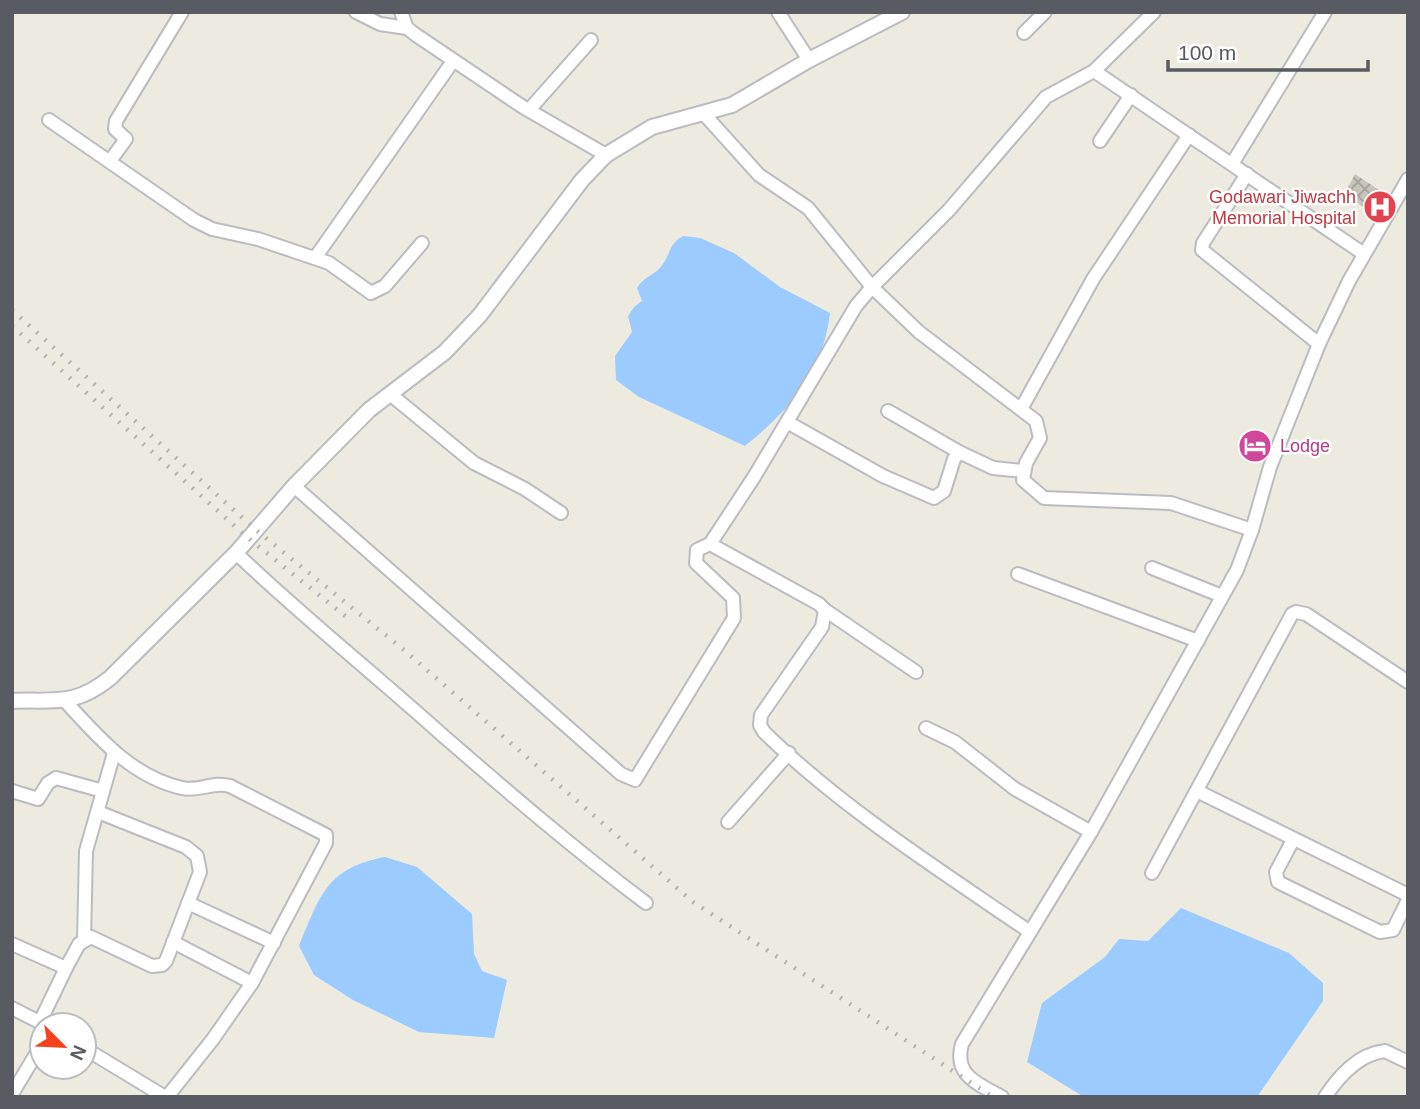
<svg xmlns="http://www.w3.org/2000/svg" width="1420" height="1109" font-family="Helvetica,sans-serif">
<defs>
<pattern id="building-cross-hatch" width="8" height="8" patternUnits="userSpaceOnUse" patternTransform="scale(1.75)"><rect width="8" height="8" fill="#c7c4bc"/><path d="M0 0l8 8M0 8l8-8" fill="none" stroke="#a4a29c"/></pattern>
</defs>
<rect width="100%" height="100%" fill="#edebdf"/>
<g fill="#9ccbff">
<path d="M683 236 700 238 734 253 780 287 830 313C823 373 790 409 745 446L639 397 616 380 615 356 632 332 628 316 634 307 642 301 637 288C644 276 656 275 663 264 671 252 669 244 683 236Z"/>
<path d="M385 857 417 867 472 914 474 954 482 971 507 980 494 1038 419 1032 353 1000 314 975 299 946C320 895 327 868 385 857Z"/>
<path d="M1181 908 1289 953 1323 983V1001L1257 1097H1084L1027 1062 1042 1003 1105 957 1119 939 1148 941Z"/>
</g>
<path fill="url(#building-cross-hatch)" d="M1355 174 1388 196 1377 215 1344 195Z"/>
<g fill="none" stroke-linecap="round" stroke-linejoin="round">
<defs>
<g id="minor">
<path d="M356 12 380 24 407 28"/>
<path d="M401 12 407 28 416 35 523 107 606 155"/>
<path d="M778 12 809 60"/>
<path d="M1024 33 1045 12"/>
<path d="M1094 71 1364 254"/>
<path d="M529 110 591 40"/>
<path d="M704 114 759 175 808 208 872 287 919 332 1036 421 1040 438 1026 463 1023 480 1044 498 1171 503 1252 530"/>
<path d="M49 120 194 220 212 229 258 239 329 263 371 293 385 286 422 243"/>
<path d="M1100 141 1131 95"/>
<path d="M110 161 126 139 115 129 116 121 182 12"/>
<path d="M1232 164 1325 12"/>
<path d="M1247 174 1203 243 1202 250 1319 344"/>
<path d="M315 258 453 61"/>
<path d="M390 394 474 463 525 489 561 513"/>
<path d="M1021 409 1093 279 1189 135"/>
<path d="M888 411 959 452"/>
<path d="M787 422 883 476 934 498 944 491 954 459 959 452 993 468 1023 471"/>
<path d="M294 486 621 774 635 780 734 618 733 598 696 563 697 550 710 544 754 477 856 306 872 287 949 210 1046 97 1094 71 1154 12"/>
<path d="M710 544 819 604 825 610 822 627 761 715 760 725 764 732C842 808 941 871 1030 932"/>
<path d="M236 553C302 616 372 672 440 733 508 792 574 849 646 903"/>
<path d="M1152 568 1222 596"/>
<path d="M1018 574 1198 641"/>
<path d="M825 610 916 672"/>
<path d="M66 702C98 737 132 777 182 788 199 792 213 781 230 786L326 835V843L252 983 213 1039 167 1097"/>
<path d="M926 728 955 742 1015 789 1091 832"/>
<path d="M12 791 38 799 48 783 56 778 103 791"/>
<path d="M1197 791 1408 895"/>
<path d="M728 822 789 753"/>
<path d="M1293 840 1276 872 1278 882 1282 884 1380 932 1393 930 1408 900"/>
<path d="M1152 873 1292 614 1296 612 1306 614 1408 682"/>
<path d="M188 903 274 943"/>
<path d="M84 939 86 851 114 753"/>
<path d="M173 942 252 983"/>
<path d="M12 944 66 968 79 944 91 937 152 966 162 965 166 961 200 872 197 856 186 847 98 812"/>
<path d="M12 1008 45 1025"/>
<path d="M40 1022 66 968"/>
<path d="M84 1048 165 1097"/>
<path d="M12 1094 42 1044"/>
<path d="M1002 1097C978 1084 953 1075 962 1044L1091 832 1237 570 1252 530 1270 467 1319 344 1349 281 1408 179"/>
<path d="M1325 1097C1339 1076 1358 1054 1385 1051L1408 1062"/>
</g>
<path id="tertiary" d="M12 701C55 699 74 707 110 678L236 553 294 486 369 410 445 352 480 315 582 180 606 155 652 127 732 105 809 60 902 12"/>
</defs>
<use href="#minor" stroke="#babcc2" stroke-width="16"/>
<use href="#tertiary" stroke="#babcc2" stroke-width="18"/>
<use href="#minor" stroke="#fff" stroke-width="12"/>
<use href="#tertiary" stroke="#fff" stroke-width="14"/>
<g stroke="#b3b4b4" stroke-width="4.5" stroke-dasharray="2 9" stroke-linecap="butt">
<path d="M12 310 256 530 404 650 693 902 993 1097"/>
<path d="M12 326 248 538 349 619"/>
</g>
</g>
<defs>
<symbol id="hospital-disc" viewBox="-11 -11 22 22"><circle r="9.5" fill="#e0444e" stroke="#fff"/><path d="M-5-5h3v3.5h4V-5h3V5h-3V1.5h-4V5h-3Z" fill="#fff"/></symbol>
<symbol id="hotel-disc" viewBox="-11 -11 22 22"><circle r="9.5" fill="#d1479c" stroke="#fff"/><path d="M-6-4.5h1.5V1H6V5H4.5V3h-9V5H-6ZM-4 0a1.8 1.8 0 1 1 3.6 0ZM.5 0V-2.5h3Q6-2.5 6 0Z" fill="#fff"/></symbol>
</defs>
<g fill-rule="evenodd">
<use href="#hospital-disc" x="1361" y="188" width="38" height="38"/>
<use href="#hotel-disc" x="1236" y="427" width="38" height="38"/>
</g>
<g text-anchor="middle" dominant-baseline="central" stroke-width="5" stroke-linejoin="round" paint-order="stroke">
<g font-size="18" fill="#be3a42" stroke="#fff" text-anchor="end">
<text x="1356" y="197">Godawari Jiwachh<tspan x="1356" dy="21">Memorial Hospital</tspan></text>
</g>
<g font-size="18" fill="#b23c85" stroke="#fff" text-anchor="start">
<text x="1280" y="446">Lodge</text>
</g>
</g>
<rect width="1420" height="1109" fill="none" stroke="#585b61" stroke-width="28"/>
<g transform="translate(63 1046) rotate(114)"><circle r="33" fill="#ffffff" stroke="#bcbdc0" stroke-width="2"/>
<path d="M0-5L12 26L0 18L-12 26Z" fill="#f6411c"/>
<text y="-10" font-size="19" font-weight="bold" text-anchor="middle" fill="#585b61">N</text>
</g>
<path d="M1168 60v10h200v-10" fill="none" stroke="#585b61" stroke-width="3.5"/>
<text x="1178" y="60" font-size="21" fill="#585b61" stroke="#ffffff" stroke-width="5" paint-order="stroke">100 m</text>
</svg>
